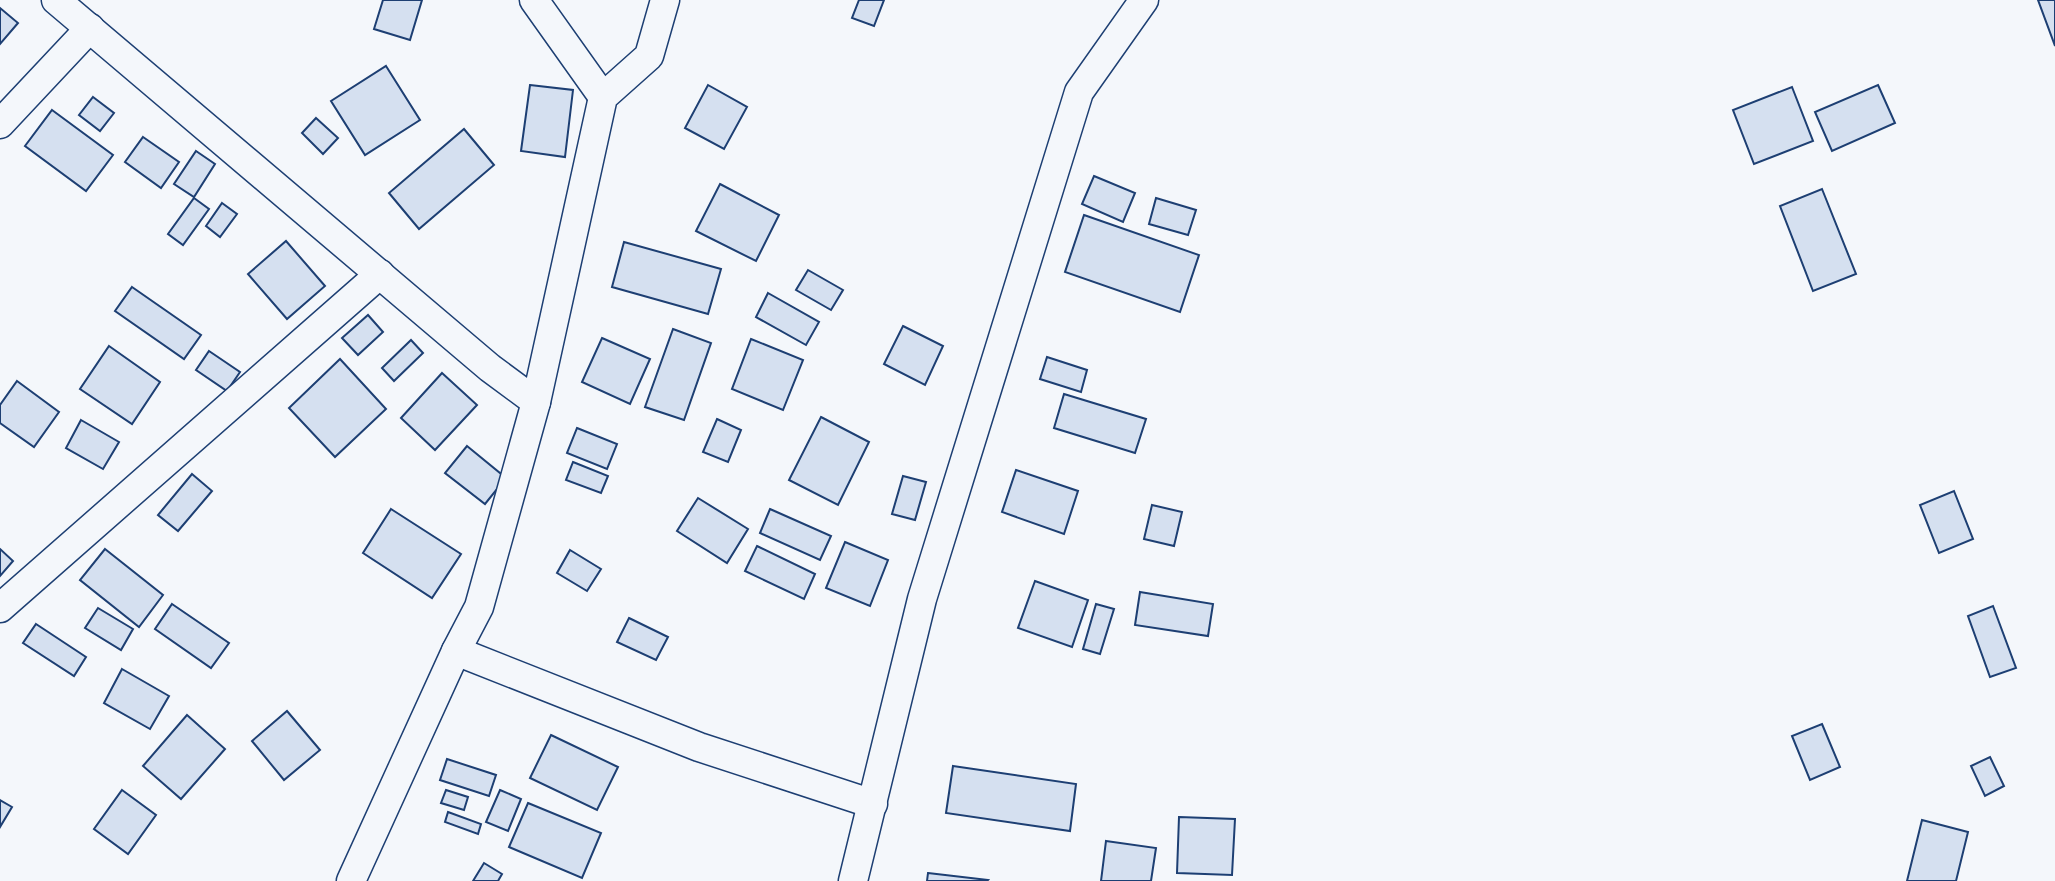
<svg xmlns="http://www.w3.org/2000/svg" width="2055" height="881" font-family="'Noto Serif',serif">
<rect width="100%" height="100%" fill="#f4f7fb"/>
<g fill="#d5e0f0" stroke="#1d3f73" stroke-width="2">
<path d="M383 0H422L410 40 374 29Z"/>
<path d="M859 0H884L874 26 852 18Z"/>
<path d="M2038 0H2055V46Z"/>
<path d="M0 8 18 23 0 44Z"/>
<path d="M386 66 420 120 365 155 331 101Z"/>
<path d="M530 85 573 90 565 157 521 151Z"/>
<path d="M708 85 747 107 724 149 685 128Z"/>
<path d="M1878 85 1895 123 1832 151 1815 112Z"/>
<path d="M1792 87 1813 141 1754 164 1733 110Z"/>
<path d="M93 97 114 113 100 131 79 115Z"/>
<path d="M52 110 113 155 86 191 25 146Z"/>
<path d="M316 118 338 138 323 154 302 133Z"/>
<path d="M464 129 494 165 419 229 389 193Z"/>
<path d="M143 137 179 162 161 188 125 162Z"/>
<path d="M196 151 215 164 194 197 174 184Z"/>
<path d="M1094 176 1135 193 1123 222 1082 204Z"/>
<path d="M720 184 779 215 756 261 696 231Z"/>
<path d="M1822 189 1856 274 1813 291 1780 206Z"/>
<path d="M194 198 209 209 183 245 168 234Z"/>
<path d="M1156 198 1196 210 1188 235 1149 224Z"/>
<path d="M222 203 237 214 220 237 206 226Z"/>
<path d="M1084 215 1199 255 1180 312 1065 272Z"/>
<path d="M286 241 325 286 287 319 248 274Z"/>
<path d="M624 242 721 269 708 314 612 287Z"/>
<path d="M808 270 843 290 831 310 796 290Z"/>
<path d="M132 287 201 335 184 359 115 311Z"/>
<path d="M768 293 819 322 806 345 756 317Z"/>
<path d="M368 315 383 332 358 355 342 338Z"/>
<path d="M903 326 943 346 925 385 884 364Z"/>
<path d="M673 329 711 343 684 420 645 407Z"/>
<path d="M602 338 650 359 630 404 582 382Z"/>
<path d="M751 339 803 360 783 410 732 389Z"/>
<path d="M411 340 423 353 394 381 382 368Z"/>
<path d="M109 346 160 382 132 424 80 389Z"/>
<path d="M209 351 240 372 227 391 196 370Z"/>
<path d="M1047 357 1087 370 1081 392 1040 379Z"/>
<path d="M340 359 386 409 335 457 289 408Z"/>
<path d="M442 373 477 405 435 450 401 418Z"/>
<path d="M17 381 59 412 34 447 0 423V405Z"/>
<path d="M1064 394 1146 419 1135 453 1054 428Z"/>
<path d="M821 417 869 442 838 505 789 480Z"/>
<path d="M717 419 741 430 728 462 703 452Z"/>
<path d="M81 420 119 442 103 469 66 448Z"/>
<path d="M577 428 617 444 607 469 567 453Z"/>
<path d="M467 446 506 478 485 504 445 473Z"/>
<path d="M573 462 608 476 601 493 566 480Z"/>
<path d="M1016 470 1078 491 1064 534 1002 512Z"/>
<path d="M192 474 212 491 178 531 158 515Z"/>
<path d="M903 476 926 482 915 520 892 514Z"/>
<path d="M1954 491 1973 539 1939 553 1920 505Z"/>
<path d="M698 498 748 529 727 563 677 531Z"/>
<path d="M1152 505 1182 512 1174 546 1144 539Z"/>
<path d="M391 509 461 554 432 598 363 553Z"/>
<path d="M770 509 831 536 820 560 760 533Z"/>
<path d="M845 542 888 560 870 606 826 588Z"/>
<path d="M757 546 815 574 804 599 745 571Z"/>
<path d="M0 549 13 561 0 576Z"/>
<path d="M105 549 163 595 139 627 80 580Z"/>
<path d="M570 550 601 569 587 591 557 573Z"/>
<path d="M1035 581 1088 600 1072 647 1018 628Z"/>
<path d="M1140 592 1213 604 1208 636 1135 625Z"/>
<path d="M172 604 229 643 211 668 155 629Z"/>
<path d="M1096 604 1114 609 1100 654 1083 649Z"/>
<path d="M1993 606 2016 668 1990 677 1968 616Z"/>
<path d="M98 608 133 629 121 650 85 628Z"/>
<path d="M629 618 668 637 656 660 617 642Z"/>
<path d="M36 624 86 657 74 676 23 643Z"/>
<path d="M122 669 169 696 150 729 104 703Z"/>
<path d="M287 711 320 750 284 780 252 741Z"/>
<path d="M187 715 225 749 181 799 143 766Z"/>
<path d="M1822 724 1840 767 1810 780 1792 736Z"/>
<path d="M551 735 618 767 597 810 530 778Z"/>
<path d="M1990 757 2004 786 1985 796 1971 766Z"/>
<path d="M447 759 496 775 489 796 440 780Z"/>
<path d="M953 766 1076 784 1070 831 946 813Z"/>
<path d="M122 790 156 815 128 854 94 829Z"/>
<path d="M446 790 468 797 464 810 441 803Z"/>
<path d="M500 790 521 799 508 831 486 822Z"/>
<path d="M0 800 12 807 0 827Z"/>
<path d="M528 803 601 833 582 878 509 847Z"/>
<path d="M448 812 481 824 478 834 445 822Z"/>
<path d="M1179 817 1235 819 1232 875 1177 873Z"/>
<path d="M1922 820 1968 832 1956 881H1907Z"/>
<path d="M1106 841 1156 848 1151 881H1101Z"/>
<path d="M484 863 502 874 498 881H473Z"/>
<path d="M928 873 988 880 987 881H927Z"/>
</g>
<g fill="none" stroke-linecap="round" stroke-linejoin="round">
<defs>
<g id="minor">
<path d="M56 0 490 368 536 402 479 607 456 651 699 747 873 804"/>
<path d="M534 0 603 97"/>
<path d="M0 124 90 28"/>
<path d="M536 402 603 97 649 56 665 0"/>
<path d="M0 608 380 274"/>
<path d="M351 881 456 651"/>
<path d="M853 881 922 599 1079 92 1144 0"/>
</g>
</defs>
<use href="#minor" stroke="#1d3f73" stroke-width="31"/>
<use href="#minor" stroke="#f4f7fb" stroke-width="28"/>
</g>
</svg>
